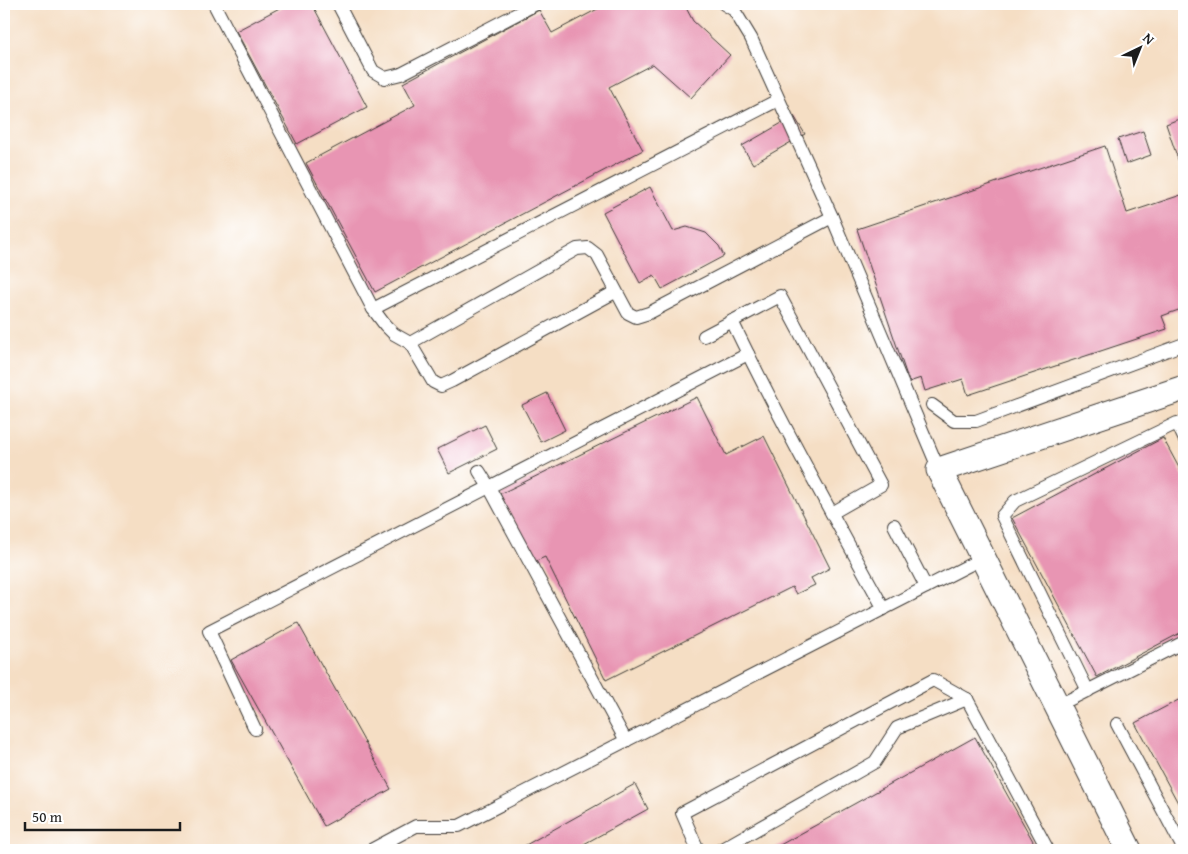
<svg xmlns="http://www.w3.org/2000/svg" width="1188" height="854" font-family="'Gentium Book Plus',serif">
<rect width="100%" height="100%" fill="#fff"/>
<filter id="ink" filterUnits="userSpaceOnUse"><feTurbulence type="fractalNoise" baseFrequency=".02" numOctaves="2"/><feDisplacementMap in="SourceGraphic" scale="10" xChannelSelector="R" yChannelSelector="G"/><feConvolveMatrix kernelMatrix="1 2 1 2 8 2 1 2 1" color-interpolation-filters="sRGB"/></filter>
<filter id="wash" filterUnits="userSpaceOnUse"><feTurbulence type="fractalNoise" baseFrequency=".0096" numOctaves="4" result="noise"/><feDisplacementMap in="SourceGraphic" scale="20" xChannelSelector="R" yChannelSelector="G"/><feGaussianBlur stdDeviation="1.12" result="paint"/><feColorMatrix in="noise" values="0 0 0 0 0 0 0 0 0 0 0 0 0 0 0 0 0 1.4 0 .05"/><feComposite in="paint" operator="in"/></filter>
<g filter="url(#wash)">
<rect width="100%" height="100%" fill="#f5dec4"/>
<g id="blocks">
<g fill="#e895b3">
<path d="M287 4H312L367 107 297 144 236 31Z"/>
<path d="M607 4H684L693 21 730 55 691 98 653 64 609 87 643 150 375 292 306 163 415 105 403 83 539 10 552 33Z"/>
<path d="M794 116 805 134 753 164 742 146Z"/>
<path d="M1184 117V177L1166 124Z"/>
<path d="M1143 131 1151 155 1126 164 1118 139Z"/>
<path d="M1105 146 1127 213 1184 194V308L1162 316 1167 329 968 395 963 379 925 391 921 378 909 382 857 229Z"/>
<path d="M650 187 673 231 687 227 706 233 719 246 724 256 662 289 654 275 640 283 603 212Z"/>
<path d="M547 393 565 430 541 442 522 405Z"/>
<path d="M697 397 726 455 764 436 830 568 811 578 815 585 796 594 792 587 606 680 545 557 534 562 500 494Z"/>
<path d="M485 425 497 449 449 473 437 449Z"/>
<path d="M1163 438 1184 477V631L1097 677 1012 518Z"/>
<path d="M298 623 391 789 324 826 231 660Z"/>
<path d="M1184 697V814L1135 723Z"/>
<path d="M975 737 1038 850H771Z"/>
<path d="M635 784 648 809 573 850H527L524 846Z"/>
</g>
</g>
</g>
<g filter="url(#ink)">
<use href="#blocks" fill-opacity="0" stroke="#3d3935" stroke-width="1"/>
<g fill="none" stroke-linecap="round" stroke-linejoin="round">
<defs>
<g id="service">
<path d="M214 4 373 309 385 325 394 334 410 343 433 382 441 386 452 381 615 292"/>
<path d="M338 4 373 71 385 78 401 74 536 4"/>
<path d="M724 4 734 10 751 38 832 217 939 470"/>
<path d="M373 309 778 100"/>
<path d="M732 321C779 419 832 514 884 609"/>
<path d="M704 336 780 296 881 485 832 513"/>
<path d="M410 343 577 249 588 248 597 255 628 313 636 317 649 313 832 217"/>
<path d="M932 405 954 421H976L1184 344"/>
<path d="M479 471 489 487 626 741"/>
<path d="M894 525 926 587"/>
<path d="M1088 691 1002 516 1015 501 1177 423 1184 438"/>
<path d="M1057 706 1184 642"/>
<path d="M1117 724 1184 850"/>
<path d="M255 729 209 631 748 354"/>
<path d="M371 850 416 826H459L983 558"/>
<path d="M698 850 682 813 933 680 967 699 1048 850"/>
<path d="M720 850 875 762 897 728 967 699"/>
</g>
<path id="minor" d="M1129 850 939 470 1184 388"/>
</defs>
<use href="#service" stroke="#3d3935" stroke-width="14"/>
<use href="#minor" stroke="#3d3935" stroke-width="27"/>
<use href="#service" stroke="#fff" stroke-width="12"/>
<use href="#minor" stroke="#fff" stroke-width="25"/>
</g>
</g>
<rect width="1188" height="854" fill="none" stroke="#fff" stroke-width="20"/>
<g transform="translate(1140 48) rotate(43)" stroke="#ffffff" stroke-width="4" paint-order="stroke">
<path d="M0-4L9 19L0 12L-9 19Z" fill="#1c1c1c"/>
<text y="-8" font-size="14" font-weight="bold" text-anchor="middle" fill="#1c1c1c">N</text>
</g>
<path d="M25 822v8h155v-8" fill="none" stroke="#1c1c1c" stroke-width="2.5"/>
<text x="32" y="822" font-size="15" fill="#1c1c1c" stroke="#ffffff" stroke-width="4" paint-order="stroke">50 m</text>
</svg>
